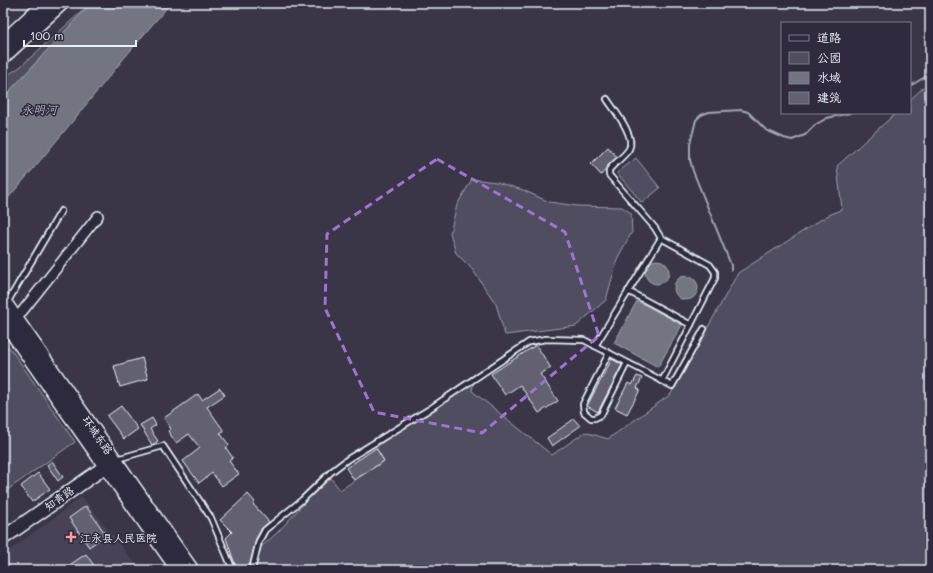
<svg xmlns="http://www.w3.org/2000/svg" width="933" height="573" font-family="Mali,'LXGW WenKai TC',sans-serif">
<rect width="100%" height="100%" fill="#3a3648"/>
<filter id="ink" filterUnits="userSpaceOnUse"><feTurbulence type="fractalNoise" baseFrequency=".025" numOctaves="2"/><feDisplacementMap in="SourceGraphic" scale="8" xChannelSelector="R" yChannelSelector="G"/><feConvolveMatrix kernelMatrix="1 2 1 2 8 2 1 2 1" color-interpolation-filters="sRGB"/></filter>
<g filter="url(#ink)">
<path fill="#464354" d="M82 497 140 570H3V555Z"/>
<g fill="#504e5f" stroke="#9ca0ac">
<path d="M91 3 3 99V78L20 67Z"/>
<path d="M930 81V570H250L261 547 278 532 316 490 331 478 340 490 384 461 376 448 401 427 475 374 472 391 552 455 585 432 608 439 671 394 738 273 825 217 842 209 837 166 896 113H910V100Z"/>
<path d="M636 158 660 188 642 203 617 173Z"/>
<path d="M472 179 496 182 523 190 549 202 577 206 622 207 631 213 632 232 618 257 606 300 576 326 505 335 496 304 472 269 456 253 450 233 457 205Z"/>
<path d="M3 344 10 348 75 442 3 493Z"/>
</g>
<g fill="#737482" stroke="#a2a6b1">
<path d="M91 3H171C113 69 61 138 3 204V98Z"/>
<circle cx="657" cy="272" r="12"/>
<circle cx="686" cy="288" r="12"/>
<path d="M637 301 682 325 658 367 614 343Z"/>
</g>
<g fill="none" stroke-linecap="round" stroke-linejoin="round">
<g stroke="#a2a6b1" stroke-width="2">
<path d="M910 86 930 74"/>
<path d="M731 270V265L693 171 690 160V144L696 120 701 115 709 112 741 110 748 112 766 130 784 138 792 140 805 135 815 125 827 118 850 113"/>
</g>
</g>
<g fill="#636171" stroke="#e8f1f8">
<path d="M608 147 617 157 601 175 591 164Z"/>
<path d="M536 345 551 368 540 374 558 401 539 413 520 385 505 395 491 374Z"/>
<path d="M142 358 148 379 120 387 114 366Z"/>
<path d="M612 359 622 365 598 412 587 406Z"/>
<path d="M637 376 642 378 637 388 640 390 627 414 615 408 628 383 632 385Z"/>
<path d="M220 388 225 395 207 407 224 431 220 433 229 445 226 448 233 458 229 461 239 474 222 486 212 473 199 483 183 461 200 448 189 434 176 443 168 431 171 429 164 418 198 394 202 400Z"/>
<path d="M121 406 138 429 124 439 107 416Z"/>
<path d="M152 418 156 425 150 429 158 441 152 445 140 425Z"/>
<path d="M574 419 580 426 552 446 547 438Z"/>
<path d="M376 448 384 461 354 480 346 468Z"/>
<path d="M52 461 63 477 58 481 47 465Z"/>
<path d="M38 473 50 489 32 502 21 486Z"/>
<path d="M248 494 255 502 253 504 269 522 262 528 256 539 249 568 237 570 226 538 232 532 220 520Z"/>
<path d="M86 506 106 535 89 547 69 518Z"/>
<path d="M86 554 97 570H62Z"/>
</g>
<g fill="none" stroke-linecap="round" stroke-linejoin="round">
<defs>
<g id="lane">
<path d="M607 99C614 110 636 136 629 149 624 157 614 163 609 170V175L655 228 661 238"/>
<path d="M628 291 691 325"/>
<path d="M7 303 61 211"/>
<path d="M595 346 661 238 710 265 715 272V278L662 381"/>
<path d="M609 353 583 404 584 412 591 418H595L601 415 627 363"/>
<path d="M117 459 163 446 211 518 233 570"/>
<path d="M252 570 259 541 265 530 302 500 331 472 348 459 428 410 529 342 546 339 584 340 672 386 704 329"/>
</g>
<path id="street" d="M13 323 98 216"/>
<g id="secondary">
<path d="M3 42 45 3"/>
<path d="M3 57 62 3"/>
<path d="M3 300 192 570"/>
<path d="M3 320 178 570"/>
<path d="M3 538 112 462"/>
</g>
</defs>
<use href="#lane" stroke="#e8f1f8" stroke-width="8"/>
<use href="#street" stroke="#e8f1f8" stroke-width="12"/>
<use href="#secondary" stroke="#e8f1f8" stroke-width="16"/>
<use href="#lane" stroke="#2f2a3d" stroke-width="4.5"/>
<use href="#street" stroke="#2f2a3d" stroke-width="9"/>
<use href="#secondary" stroke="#2f2a3d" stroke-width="13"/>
</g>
</g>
<path fill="none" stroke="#a171d3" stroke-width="3" stroke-dasharray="8 5" stroke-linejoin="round" d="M437 159 565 232 599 336 482 433 374 412 325 308 327 234Z"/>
<path fill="#ff9aa2" stroke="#2f2a3d" stroke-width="1.5" d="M69 531h4v4h4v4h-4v4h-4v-4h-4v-4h4z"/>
<g text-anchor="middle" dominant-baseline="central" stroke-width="3" stroke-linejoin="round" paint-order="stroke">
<g font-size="11" fill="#e8f1f8" stroke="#2f2a3d">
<text transform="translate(98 435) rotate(55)">环城东路</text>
<text transform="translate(59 498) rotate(-35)">知青路</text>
</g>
<g font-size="11" fill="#e8f1f8" stroke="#2f2a3d" text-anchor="start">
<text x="80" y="537">江永县人民医院</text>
</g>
<g font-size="12" font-style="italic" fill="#aeb2bd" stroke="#2f2a3d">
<text x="39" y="109">永明河</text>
</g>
</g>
<rect width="933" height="573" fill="none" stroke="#2f2a3d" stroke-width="16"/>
<rect x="8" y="8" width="917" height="557" fill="none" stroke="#e8f1f8" stroke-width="1.5" filter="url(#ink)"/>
<rect x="781" y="22" width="130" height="92" fill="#2f2a3d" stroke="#797a88"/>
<rect x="789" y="35" width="20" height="6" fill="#2f2a3d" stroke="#797a88"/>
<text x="817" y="42" font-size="12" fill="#e8f1f8">道路</text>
<rect x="789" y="52" width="20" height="12" fill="#504e5f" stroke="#797a88"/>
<text x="817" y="62" font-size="12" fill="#e8f1f8">公园</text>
<rect x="789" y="72" width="20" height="12" fill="#737482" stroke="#797a88"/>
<text x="817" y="82" font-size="12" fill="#e8f1f8">水域</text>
<rect x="789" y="92" width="20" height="12" fill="#636171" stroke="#797a88"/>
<text x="817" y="102" font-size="12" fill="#e8f1f8">建筑</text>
<path d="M24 40v6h112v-6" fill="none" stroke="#e8f1f8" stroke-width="2"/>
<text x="30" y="40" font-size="12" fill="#e8f1f8" stroke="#2f2a3d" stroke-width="3" paint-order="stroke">100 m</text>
</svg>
